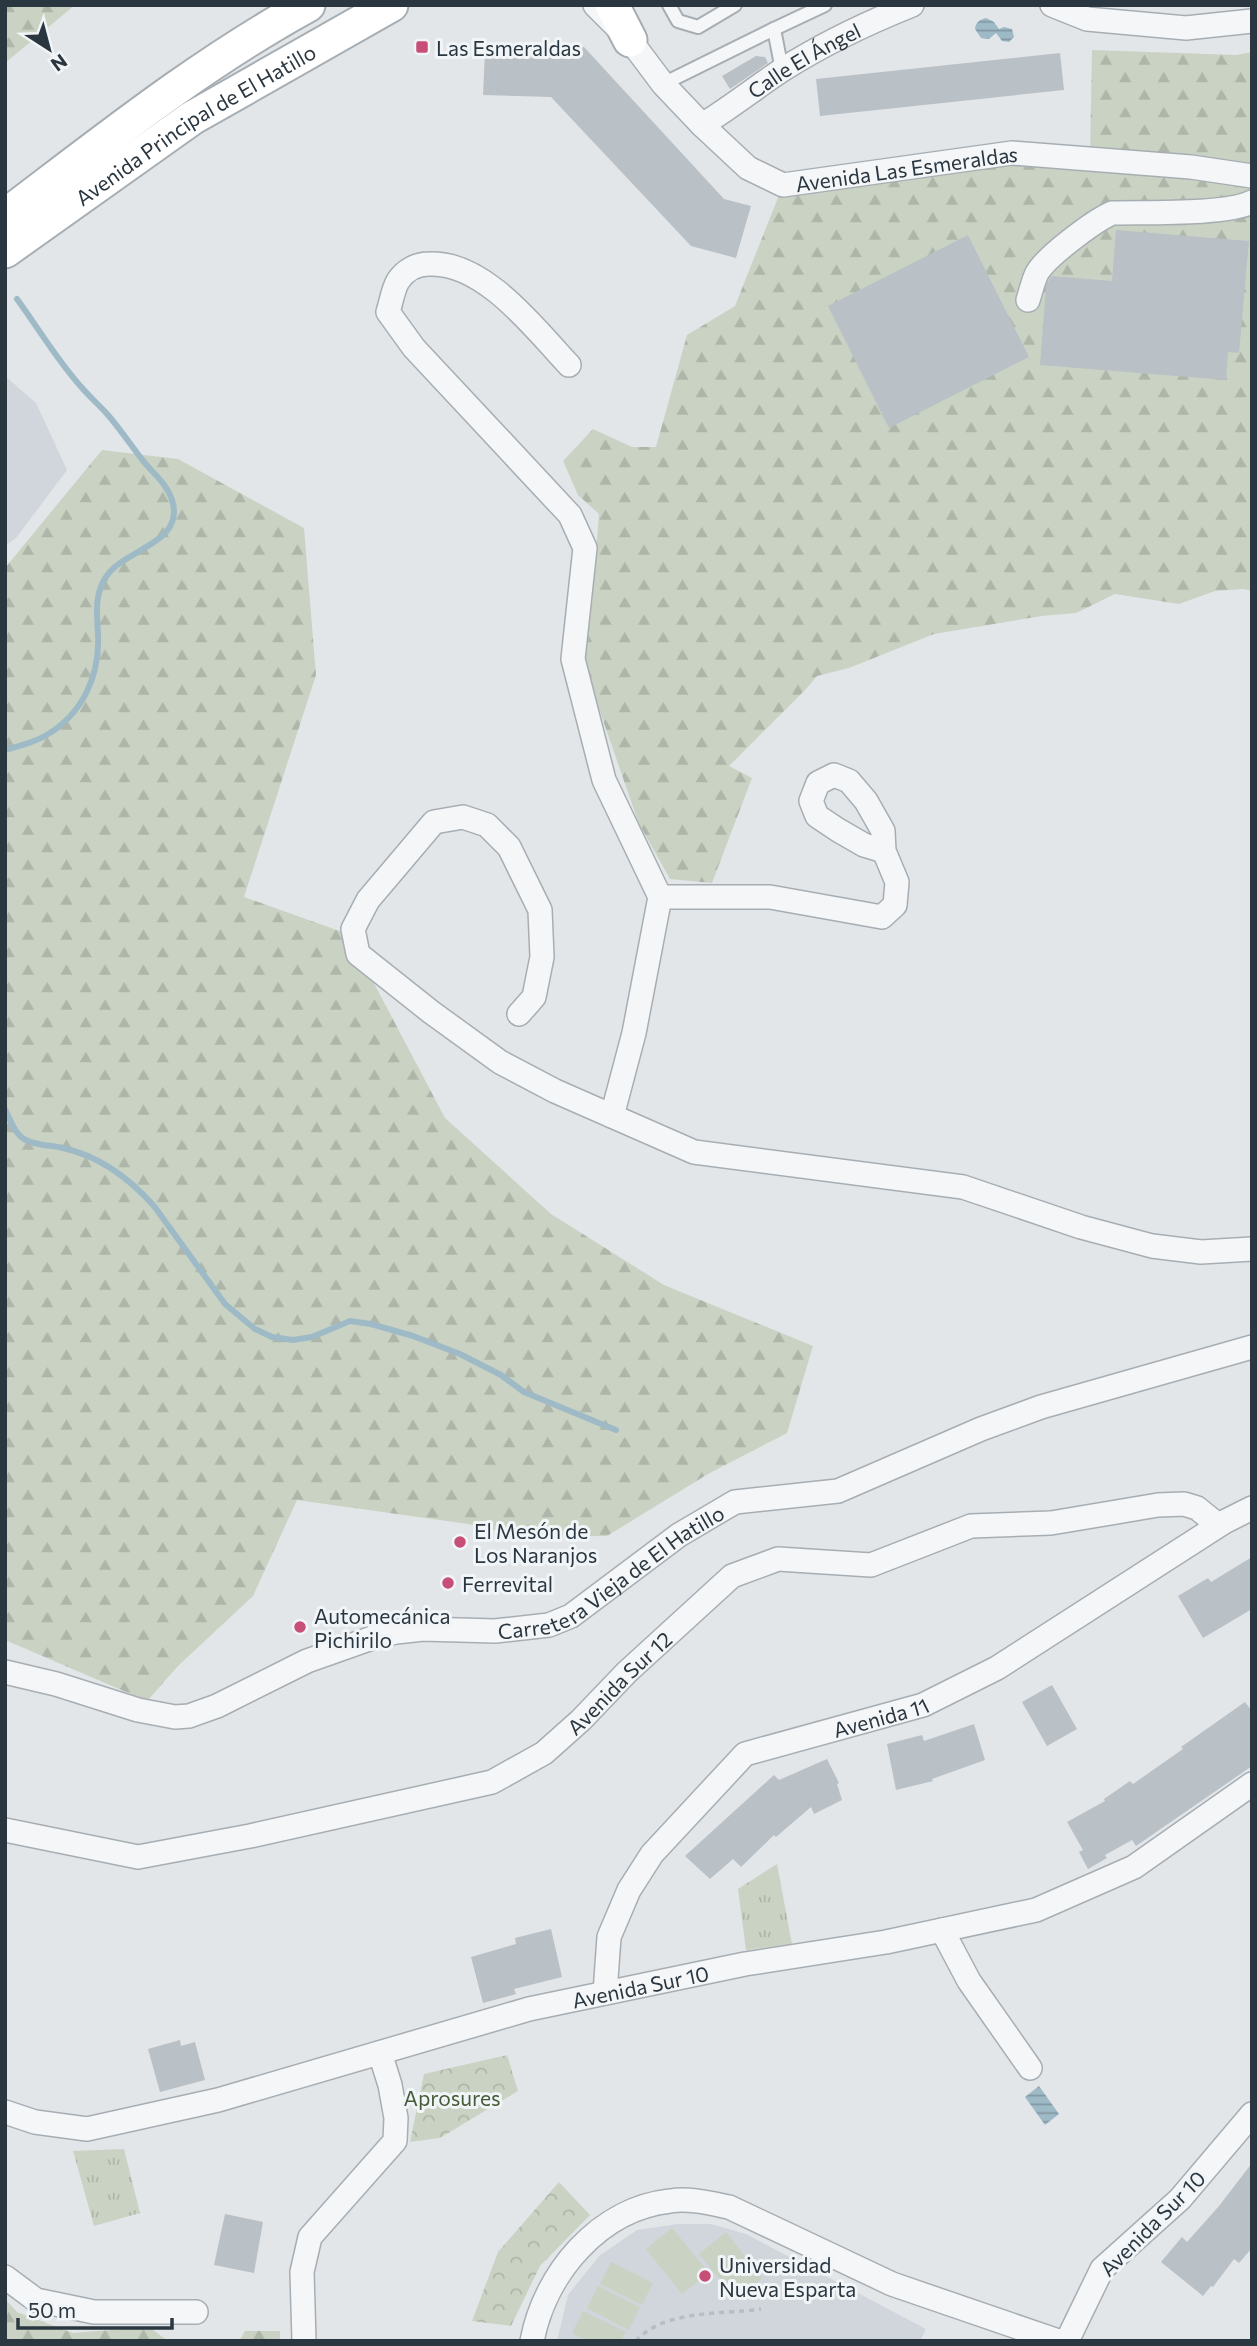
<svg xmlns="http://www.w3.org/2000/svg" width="1257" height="2346" font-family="Commissioner,sans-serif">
<defs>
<pattern id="grass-tufts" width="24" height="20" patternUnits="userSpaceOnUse" patternTransform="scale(1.75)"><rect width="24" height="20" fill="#cad3c3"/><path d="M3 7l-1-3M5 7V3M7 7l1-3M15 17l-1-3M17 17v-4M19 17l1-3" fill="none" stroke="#aeb6a9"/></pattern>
<pattern id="forest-firs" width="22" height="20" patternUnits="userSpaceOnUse" patternTransform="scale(1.75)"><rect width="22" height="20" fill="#cad3c3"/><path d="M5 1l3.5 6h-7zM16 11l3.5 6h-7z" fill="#aeb6a9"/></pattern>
<pattern id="park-crowns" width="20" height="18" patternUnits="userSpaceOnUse" patternTransform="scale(1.75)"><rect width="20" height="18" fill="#cad3c3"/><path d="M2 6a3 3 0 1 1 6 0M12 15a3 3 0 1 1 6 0" fill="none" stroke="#aeb6a9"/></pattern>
<pattern id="water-rules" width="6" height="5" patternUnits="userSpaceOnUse" patternTransform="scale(1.75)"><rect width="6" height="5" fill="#9fbac7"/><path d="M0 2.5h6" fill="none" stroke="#8298a3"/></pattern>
</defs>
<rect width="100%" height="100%" fill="#e2e6e9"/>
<g fill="#d0d6db">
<path d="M5 376 36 403 67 470 16 538 5 546Z"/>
<path d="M678 2224H711L746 2234 926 2329 920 2341H557L568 2295 599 2256 637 2230Z"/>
</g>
<g fill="url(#grass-tufts)">
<path d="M777 1864 792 1944 746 1950 738 1889Z"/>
<path d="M124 2149 140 2213 94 2226 73 2151Z"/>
</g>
<g fill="url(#forest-firs)">
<path d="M5 5H75L5 63Z"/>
<path d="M1092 50 1236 55 1252 52V591L1243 589 1215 591 1179 604 1115 594 1076 613 1042 616 934 634 849 668 817 676 806 689 729 766 752 778 712 883 670 879 639 824 581 657 592 603 599 514 578 495 563 461 593 429 632 447H656L687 335 735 306 783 185 906 167 1090 158Z"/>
<path d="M102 450 178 459 304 528 316 675 244 897 348 934 445 1118 551 1214 664 1285 813 1346 787 1433 708 1474 607 1536 522 1537 468 1524 297 1500 253 1596 178 1666 147 1701 5 1640V568Z"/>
<path d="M5 2299 17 2312 73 2333 149 2327 168 2341H5Z"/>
<path d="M245 2331H280V2341H239Z"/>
</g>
<g fill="url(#park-crowns)">
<path d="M507 2055 518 2091 440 2138 410 2142 424 2074Z"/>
<path d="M559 2182 590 2215 540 2266 511 2326 472 2321 498 2252Z"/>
</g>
<g fill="#cad3c3">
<path d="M672 2228 709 2273 682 2294 646 2249Z"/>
<path d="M726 2232 762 2278 736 2299 699 2254Z"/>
<path d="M611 2262 653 2283 642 2305 600 2284Z"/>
<path d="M598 2286 640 2307 629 2330 587 2308Z"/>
<path d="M583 2311 626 2332 621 2341H587L572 2333Z"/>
</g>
<g fill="url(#water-rules)">
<path d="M986 18 994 22 999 29 1004 27 1012 29 1014 37 1009 42 1002 41 996 33 989 39 981 38 975 29C976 22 979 20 986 18Z"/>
<path d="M1039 2086 1059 2114 1045 2125 1025 2097Z"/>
</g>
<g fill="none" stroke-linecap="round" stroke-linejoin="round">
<g stroke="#9fbac7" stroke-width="6">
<path d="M5 750C19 746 33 743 45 736 83 714 100 676 98 634 97 614 94 595 106 577 123 549 186 544 172 500 167 484 154 474 144 462 132 447 121 430 108 415 100 406 91 398 83 389 58 362 39 329 17 299"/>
<path d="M5 1109C10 1119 15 1135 26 1140 37 1146 51 1145 63 1148 99 1156 130 1179 154 1206L225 1304 255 1329 272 1337 293 1340 312 1337 350 1321 371 1324 413 1336 460 1354 501 1375 524 1392 616 1430"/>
</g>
</g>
<g fill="#b9c0c6">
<path d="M506 44 584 47 724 199 751 206 736 258 691 246 551 97 483 95 485 52 505 53Z"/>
<path d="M1060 53 1064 90 820 116 816 79Z"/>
<path d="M756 56 765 57 768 63 730 89 722 76Z"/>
<path d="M1116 230 1249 241 1239 353 1228 352 1226 380 1040 365 1046 287 1049 280 1052 276 1112 281Z"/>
<path d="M968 235 1029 357 889 428 828 306Z"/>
<path d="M1252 1557V1609L1203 1638 1178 1596 1208 1578 1211 1582Z"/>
<path d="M1052 1685 1077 1729 1047 1746 1022 1702Z"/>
<path d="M1245 1702 1252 1711V1766L1136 1846 1132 1840 1105 1855 1107 1858 1088 1869 1079 1852 1083 1850 1067 1822 1105 1801 1104 1799 1130 1781 1133 1784 1183 1749 1181 1747Z"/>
<path d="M974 1724 985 1760 932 1779 933 1781 896 1790 887 1744 922 1735 924 1741Z"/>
<path d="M827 1759 839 1783 837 1784 842 1800 814 1814 811 1807 776 1837 774 1835 741 1867 733 1859 710 1879 685 1856 774 1775 779 1780Z"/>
<path d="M551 1929 562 1977 514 1989 516 1994 483 2003 471 1957 516 1944 515 1938Z"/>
<path d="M180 2040 181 2046 195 2042 205 2080 160 2092 148 2049Z"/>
<path d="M1252 2163V2248L1239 2263 1234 2259 1213 2287 1211 2286 1203 2296 1161 2262 1182 2237 1187 2242 1219 2206Z"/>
<path d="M225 2214 263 2222 254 2273 214 2265Z"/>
</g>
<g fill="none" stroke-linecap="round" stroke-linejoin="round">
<defs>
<g id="lane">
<path d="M669 5 678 21 698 27 735 5"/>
<path d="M782 70 774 29 825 5"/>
<path d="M663 84 774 29"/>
</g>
<g id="street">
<path id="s1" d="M595 5 630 40 663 84 702 125 748 168 783 185 1012 153 1191 167 1252 176"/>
<path d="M1052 5 1087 19 1186 28 1252 21"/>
<path id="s2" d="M702 125C730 108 755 88 782 70 823 44 867 23 912 5"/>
<path d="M1028 300C1031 291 1033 281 1037 273 1047 256 1094 221 1112 213 1144 212 1227 215 1252 202"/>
<path d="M569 365C535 329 484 261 429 264 417 264 405 270 398 281 393 289 391 303 388 312L414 348 570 515 585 548 573 659 604 780 660 897 634 1033 612 1116"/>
<path d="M660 897H770L882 917 895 905 897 882 884 851 883 831 866 801 849 781 834 775 818 783 811 801 817 816 838 830 864 845 884 851"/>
<path d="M519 1014 534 997 542 957 540 910 509 847 487 825 463 817 434 822 368 900 353 929 358 954 431 1012 500 1062 555 1091 694 1152 963 1187 1081 1227 1152 1246 1201 1252 1252 1249"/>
<path id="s3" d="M5 1672 56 1684 138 1710 175 1717 189 1716 217 1706 307 1661 372 1638 396 1632 423 1629 495 1631 549 1625 571 1616 679 1535 735 1502 838 1491 981 1429 1041 1407 1252 1347"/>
<path id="s4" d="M5 1830 138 1857 250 1836 492 1782 544 1753 581 1720 627 1672 732 1576 778 1559 871 1565 971 1526 1051 1523 1158 1505 1184 1504 1197 1508 1218 1525"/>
<path d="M942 1930 969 1981 1030 2068"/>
<path id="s5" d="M605 1993 609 1937 629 1890 652 1854 745 1754 923 1705 997 1668 1224 1522 1252 1508"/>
<path id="s6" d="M5 2112 35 2122 87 2129 218 2100 529 2009 745 1964 886 1942 1036 1910 1134 1867 1252 1784"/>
<path d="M5 2277 36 2300 94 2312H196"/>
<path d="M304 2341 302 2272 310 2237 395 2141 396 2118 390 2085 380 2053"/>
<path d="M532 2341C545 2273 599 2209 670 2201 690 2198 709 2203 729 2207L892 2284 1058 2341"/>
<path d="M1067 2341 1102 2269 1180 2199 1252 2114"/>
</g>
<g id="secondary">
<path d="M612 5 630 40"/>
<path d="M5 216C103 142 200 64 308 5"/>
<path id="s7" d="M5 251 192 118 391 5"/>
</g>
</defs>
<use href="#lane" stroke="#a7aeb3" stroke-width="16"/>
<use href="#street" stroke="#a7aeb3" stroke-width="26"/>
<use href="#secondary" stroke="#a7aeb3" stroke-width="37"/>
<path stroke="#b8bdc1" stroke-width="3.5" stroke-dasharray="5 5" stroke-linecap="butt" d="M636 2341C664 2309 722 2315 761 2309"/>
<use href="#lane" stroke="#f4f6f8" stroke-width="12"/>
<use href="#street" stroke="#f4f6f8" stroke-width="23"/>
<use href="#secondary" stroke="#fff" stroke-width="33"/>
</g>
<g fill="#c74e77" stroke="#f1f5f7" stroke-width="2.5">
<rect x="415" y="40" width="14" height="14" rx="3.5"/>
<circle cx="460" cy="1542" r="7"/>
<circle cx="448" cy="1583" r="7"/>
<circle cx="300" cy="1627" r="7"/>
<circle cx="705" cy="2276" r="7"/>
</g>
<g text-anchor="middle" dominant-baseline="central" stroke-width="6" stroke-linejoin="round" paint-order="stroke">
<g font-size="21" fill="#2b3740" stroke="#f1f5f7" text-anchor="start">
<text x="436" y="47">Las Esmeraldas</text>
<text x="474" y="1530">El Mesón de<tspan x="474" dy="24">Los Naranjos</tspan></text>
<text x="462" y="1583">Ferrevital</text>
<text x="314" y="1615">Automecánica<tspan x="314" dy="24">Pichirilo</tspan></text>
<text x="719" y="2264">Universidad<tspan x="719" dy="24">Nueva Esparta</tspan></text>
</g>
<g font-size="21" fill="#2b3740" stroke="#f1f5f7">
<text stroke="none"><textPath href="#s2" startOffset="121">Calle El Ángel</textPath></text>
<text stroke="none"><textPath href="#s7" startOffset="229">Avenida Principal de El Hatillo</textPath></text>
<text stroke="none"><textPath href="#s1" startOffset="388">Avenida Las Esmeraldas</textPath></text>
<text stroke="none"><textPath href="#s3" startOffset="646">Carretera Vieja de El Hatillo</textPath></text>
<text stroke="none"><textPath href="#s4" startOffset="660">Avenida Sur 12</textPath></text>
<text stroke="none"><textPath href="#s5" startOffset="427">Avenida 11</textPath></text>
<text stroke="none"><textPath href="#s6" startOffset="656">Avenida Sur 10</textPath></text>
<text transform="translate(1152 2223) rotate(-45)">Avenida Sur 10</text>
</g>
<g font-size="21" fill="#465b39" stroke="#f1f5f7">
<text x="452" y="2097">Aprosures</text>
</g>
</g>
<rect width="1257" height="2346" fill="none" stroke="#2b3740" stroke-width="14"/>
<g transform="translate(49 49) rotate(144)" stroke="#f1f5f7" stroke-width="5" paint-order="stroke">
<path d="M0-5L12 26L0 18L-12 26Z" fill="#2b3740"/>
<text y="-10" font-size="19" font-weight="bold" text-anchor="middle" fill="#2b3740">N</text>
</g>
<path d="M18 2318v10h154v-10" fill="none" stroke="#2b3740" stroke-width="3.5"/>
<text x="28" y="2318" font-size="21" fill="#2b3740" stroke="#f1f5f7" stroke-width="5" paint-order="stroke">50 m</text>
</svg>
